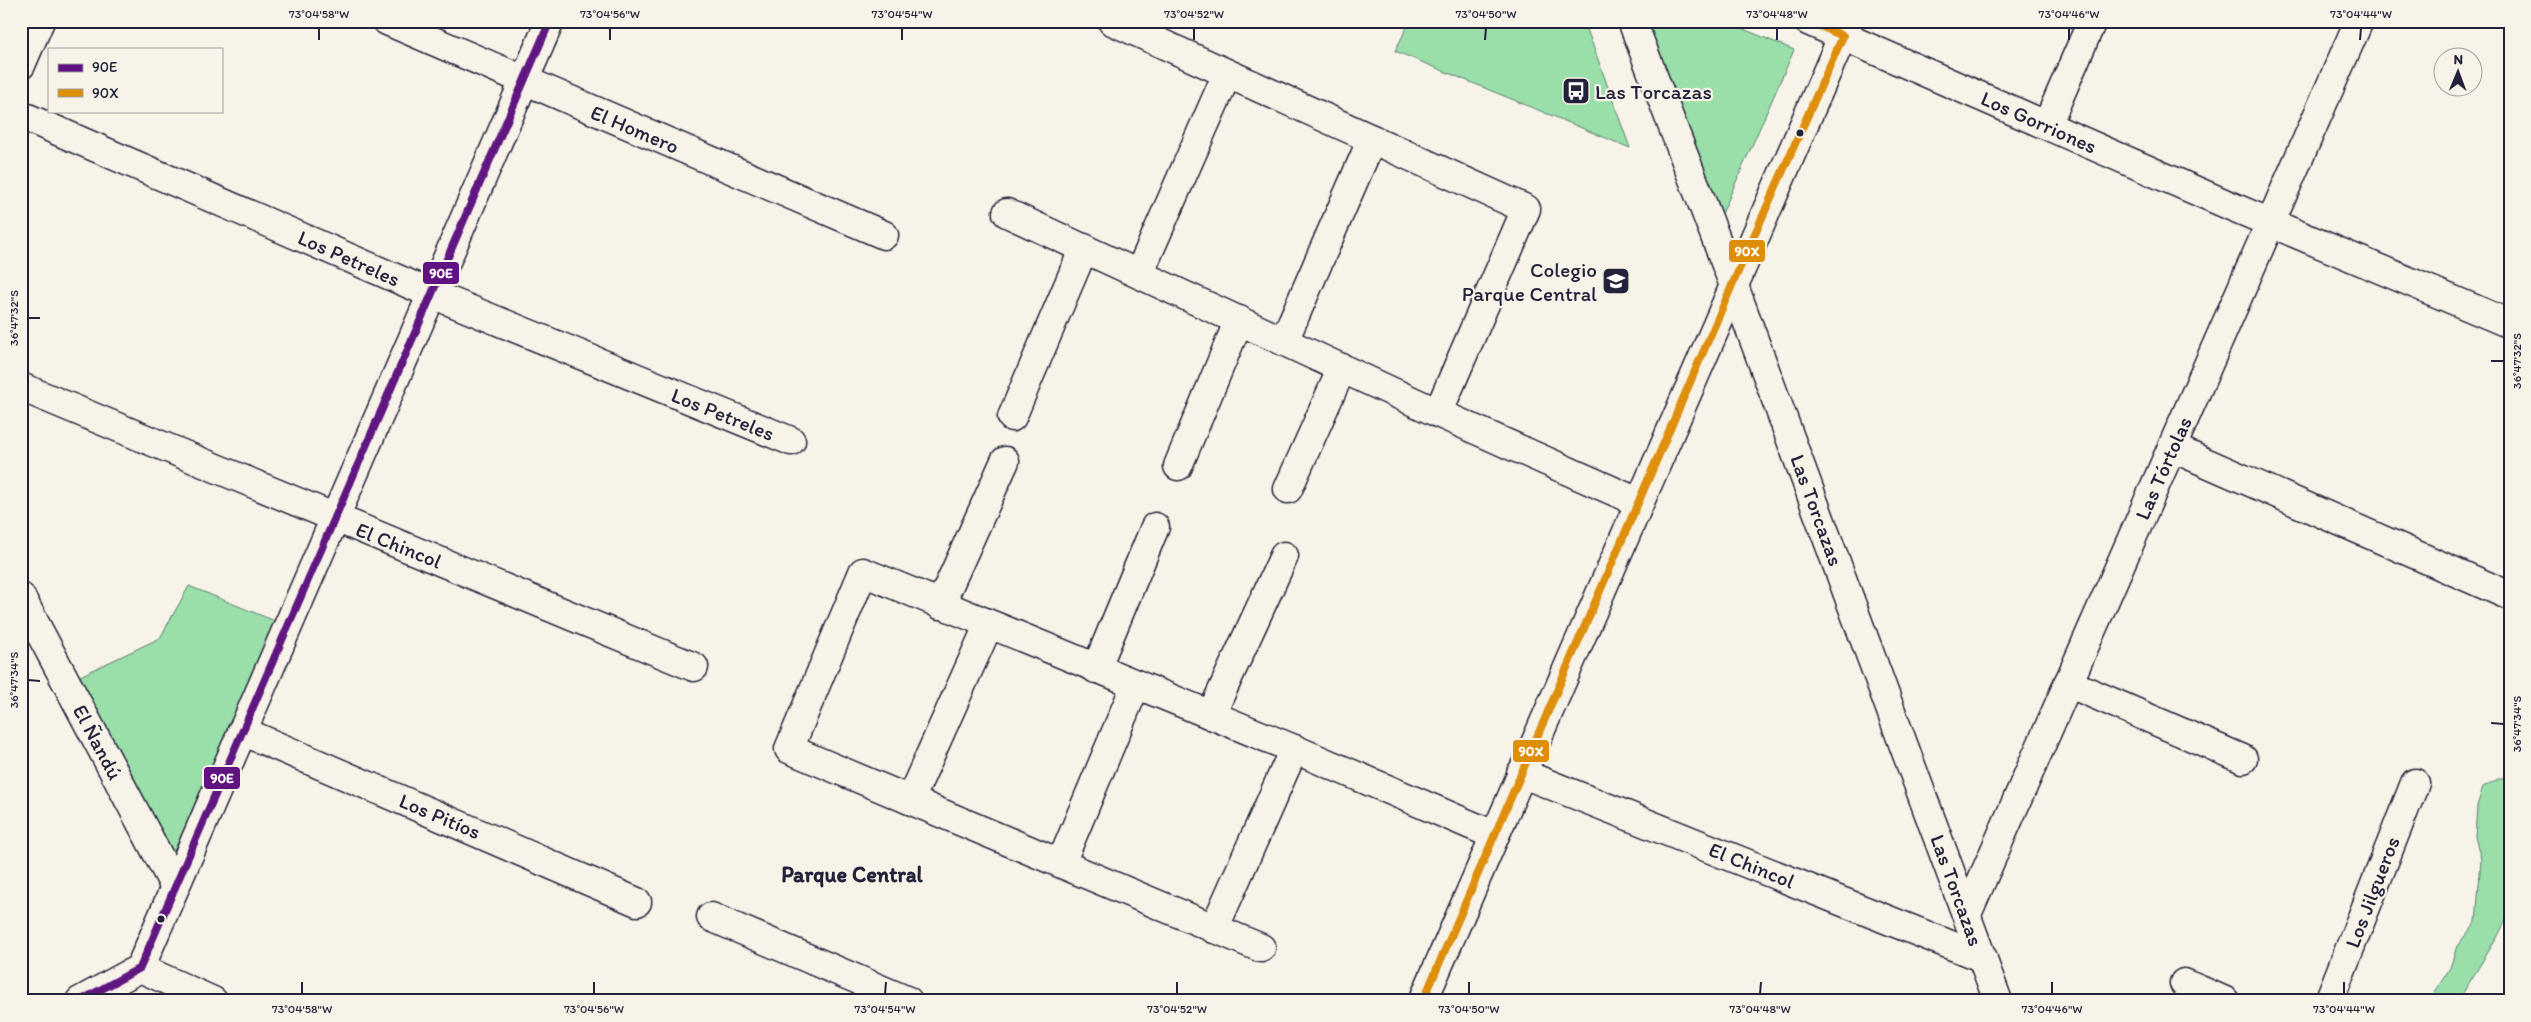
<svg xmlns="http://www.w3.org/2000/svg" width="2531" height="1022" font-family="Itim,sans-serif">
<rect width="100%" height="100%" fill="#f7f3e8"/>
<filter id="ink" filterUnits="userSpaceOnUse"><feTurbulence type="fractalNoise" baseFrequency=".02" numOctaves="2"/><feDisplacementMap in="SourceGraphic" scale="10" xChannelSelector="R" yChannelSelector="G"/><feConvolveMatrix kernelMatrix="1 2 1 2 8 2 1 2 1" color-interpolation-filters="sRGB"/></filter>
<g filter="url(#ink)">
<g fill="#9adea9" stroke="#5e8072">
<path d="M1410 21H1584L1630 148 1395 51Z"/>
<path d="M1643 21H1724L1794 50 1718 223Z"/>
<path d="M189 586 280 623 174 867 78 677 160 638Z"/>
<path d="M2498 779H2510V912L2498 936 2458 1001H2429L2450 968 2457 946 2476 922 2481 859 2475 837 2477 806 2483 787Z"/>
</g>
<g fill="none" stroke-linecap="round" stroke-linejoin="round">
<defs>
<g id="minor">
<path d="M387 21 884 235"/>
<path d="M1112 21 1526 209 1438 413"/>
<path d="M1632 21 1733 283 1998 1001"/>
<path d="M1808 21 2233 207 2510 324"/>
<path d="M21 65 40 21"/>
<path d="M21 115 432 294 791 441"/>
<path d="M2047 125 2092 21"/>
<path d="M1007 213 1438 413 1638 502"/>
<path d="M1139 274 1227 74"/>
<path d="M1284 341 1372 139"/>
<path d="M21 387 694 667"/>
<path d="M1012 417 1084 248"/>
<path d="M2173 448 2510 596"/>
<path d="M1178 466 1239 320"/>
<path d="M1288 489 1342 368"/>
<path d="M21 597 175 887"/>
<path d="M940 605 1005 461"/>
<path d="M1096 669 1155 527"/>
<path d="M2068 683 2243 759"/>
<path d="M1211 715 1284 556"/>
<path d="M242 731 637 902"/>
<path d="M1521 773 1983 958"/>
<path d="M910 800 988 626"/>
<path d="M1061 863 1136 684"/>
<path d="M1967 914 2359 21"/>
<path d="M711 917 908 1001"/>
<path d="M1214 929 1294 749"/>
<path d="M1261 948 789 749 863 572 1294 749 1494 835"/>
<path d="M140 968 550 21"/>
<path d="M140 968 213 1001"/>
<path d="M2184 983 2225 1001"/>
<path d="M80 1001 140 968"/>
<path d="M1423 1001 1849 21"/>
<path d="M2329 1001 2415 783"/>
</g>
</defs>
<use href="#minor" stroke="#22223b" stroke-width="31"/>
<use href="#minor" stroke="#f7f3e8" stroke-width="28"/>
<defs>
<path id="bus-1" d="M80 1001 140 968 550 21"/>
<path id="bus-2" d="M1423 1001 1733 283 1843 36 1809 21"/>
</defs>
<use href="#bus-1" stroke="#f7f3e8" stroke-width="11"/>
<use href="#bus-2" stroke="#f7f3e8" stroke-width="11"/>
<use href="#bus-1" stroke="#5f1280" stroke-width="8"/>
<use href="#bus-2" stroke="#de8f09" stroke-width="8"/>
</g>
</g>
<path fill="none" stroke="#22223b" stroke-width="2" d="M319 40V28M610 40V28M902 40V28M1194 40V28M1485 40 1486 28M1777 40V28M2069 40V28M2360 40 2361 28M28 318H40M2491 361H2504M28 680 40 681M2491 723 2504 724M302 994V982M594 994V982M885 994 886 982M1177 994V982M1469 994V982M1760 994 1761 982M2052 994V982M2344 994V982"/>
<defs>
<symbol id="bus-square" viewBox="-11 -11 22 22"><rect x="-9" y="-9" width="18" height="18" rx="4" fill="#22223b" stroke="#f7f3e8"/><path d="M-5-6H5V4H4V6H2V4H-2V6H-4V4H-5ZM-3.5-4V0h7V-4ZM-3.5 1.2v1.5H-2V1.2ZM2 1.2v1.5H3.5V1.2Z" fill="#fff"/></symbol>
<symbol id="school-square" viewBox="-11 -11 22 22"><rect x="-9" y="-9" width="18" height="18" rx="4" fill="#22223b" stroke="#f7f3e8"/><path d="M0-5L7-2L0 1L-7-2ZM-4 1L0 2.5L4 1V4Q0 6-4 4Z" fill="#fff"/></symbol>
</defs>
<g fill-rule="evenodd">
<use href="#bus-square" x="1560" y="75" width="32" height="32"/>
<use href="#school-square" x="1600" y="265" width="32" height="32"/>
</g>
<g fill="#22223b" stroke="#f7f3e8" stroke-width="2">
<circle cx="1800" cy="133" r="4.5"/>
<circle cx="161" cy="919" r="4.5"/>
</g>
<g text-anchor="middle" dominant-baseline="central" stroke-width="4.5" stroke-linejoin="round" paint-order="stroke">
<g font-size="21" fill="#22223b" stroke="#f7f3e8" text-anchor="start">
<text x="1595" y="91">Las Torcazas</text>
<text x="1597" y="269" text-anchor="end">Colegio<tspan x="1597" dy="24">Parque Central</tspan></text>
</g>
<g font-size="21" fill="#22223b" stroke="#f7f3e8">
<text transform="translate(2039 122) rotate(24)">Los Gorriones</text>
<text transform="translate(635 129) rotate(23)">El Homero</text>
<text transform="translate(349 258) rotate(24)">Los Petreles</text>
<text transform="translate(723 414) rotate(22)">Los Petreles</text>
<text transform="translate(2163 468) rotate(-66)">Las Tórtolas</text>
<text transform="translate(1817 510) rotate(70)">Las Torcazas</text>
<text transform="translate(399 545) rotate(22)">El Chincol</text>
<text transform="translate(98 742) rotate(62)">El Ñandú</text>
<text transform="translate(440 816) rotate(23)">Los Pitíos</text>
<text transform="translate(1752 865) rotate(22)">El Chincol</text>
<text transform="translate(1957 890) rotate(70)">Las Torcazas</text>
<text transform="translate(2372 892) rotate(-69)">Los Jilgueros</text>
</g>
<g font-size="22" font-weight="bold" fill="#22223b" stroke="#f7f3e8">
<text x="852" y="874">Parque Central</text>
</g>
</g>
<g stroke="#f7f3e8" stroke-width="2">
<rect x="1728" y="239" width="38" height="24" rx="5" fill="#de8f09"/>
<rect x="422" y="261" width="38" height="24" rx="5" fill="#5f1280"/>
<rect x="1512" y="739" width="38" height="24" rx="5" fill="#de8f09"/>
<rect x="203" y="766" width="38" height="24" rx="5" fill="#5f1280"/>
</g>
<g font-size="14" text-anchor="middle" font-weight="bold" fill="#fff">
<text x="1747" y="256">90X</text>
<text x="441" y="278">90E</text>
<text x="1531" y="756">90X</text>
<text x="222" y="783">90E</text>
</g>
<rect width="2531" height="1022" fill="none" stroke="#f7f3e8" stroke-width="55"/>
<rect x="48" y="48" width="175" height="65" fill="#f7f3e8" stroke="#a29fa3"/>
<rect x="58" y="64" width="25" height="8" fill="#5f1280" stroke="#a29fa3"/>
<text x="92" y="72" font-size="15" fill="#22223b">90E</text>
<rect x="58" y="89" width="25" height="8" fill="#de8f09" stroke="#a29fa3"/>
<text x="92" y="98" font-size="15" fill="#22223b">90X</text>
<g transform="translate(2458 72) rotate(1)"><circle r="24" fill="#f7f3e8" stroke="#a29fa3"/>
<path d="M0-4L9 19L0 12L-9 19Z" fill="#22223b"/>
<text y="-8" font-size="14" font-weight="bold" text-anchor="middle" fill="#22223b">N</text>
</g>
<rect x="28" y="28" width="2476" height="966" fill="none" stroke="#22223b" stroke-width="2"/>
<g font-size="12" text-anchor="middle" fill="#22223b">
<text x="319" y="18">73°04'58"W</text>
<text x="610" y="18">73°04'56"W</text>
<text x="902" y="18">73°04'54"W</text>
<text x="1194" y="18">73°04'52"W</text>
<text x="1486" y="18">73°04'50"W</text>
<text x="1777" y="18">73°04'48"W</text>
<text x="2069" y="18">73°04'46"W</text>
<text x="2361" y="18">73°04'44"W</text>
<text transform="translate(14 318) rotate(-90)" y="4">36°47'32"S</text>
<text transform="translate(2517 361) rotate(-90)" y="4">36°47'32"S</text>
<text transform="translate(14 680) rotate(-90)" y="4">36°47'34"S</text>
<text transform="translate(2517 724) rotate(-90)" y="4">36°47'34"S</text>
<text x="302" y="1013">73°04'58"W</text>
<text x="594" y="1013">73°04'56"W</text>
<text x="885" y="1013">73°04'54"W</text>
<text x="1177" y="1013">73°04'52"W</text>
<text x="1469" y="1013">73°04'50"W</text>
<text x="1760" y="1013">73°04'48"W</text>
<text x="2052" y="1013">73°04'46"W</text>
<text x="2344" y="1013">73°04'44"W</text>
</g>
</svg>
